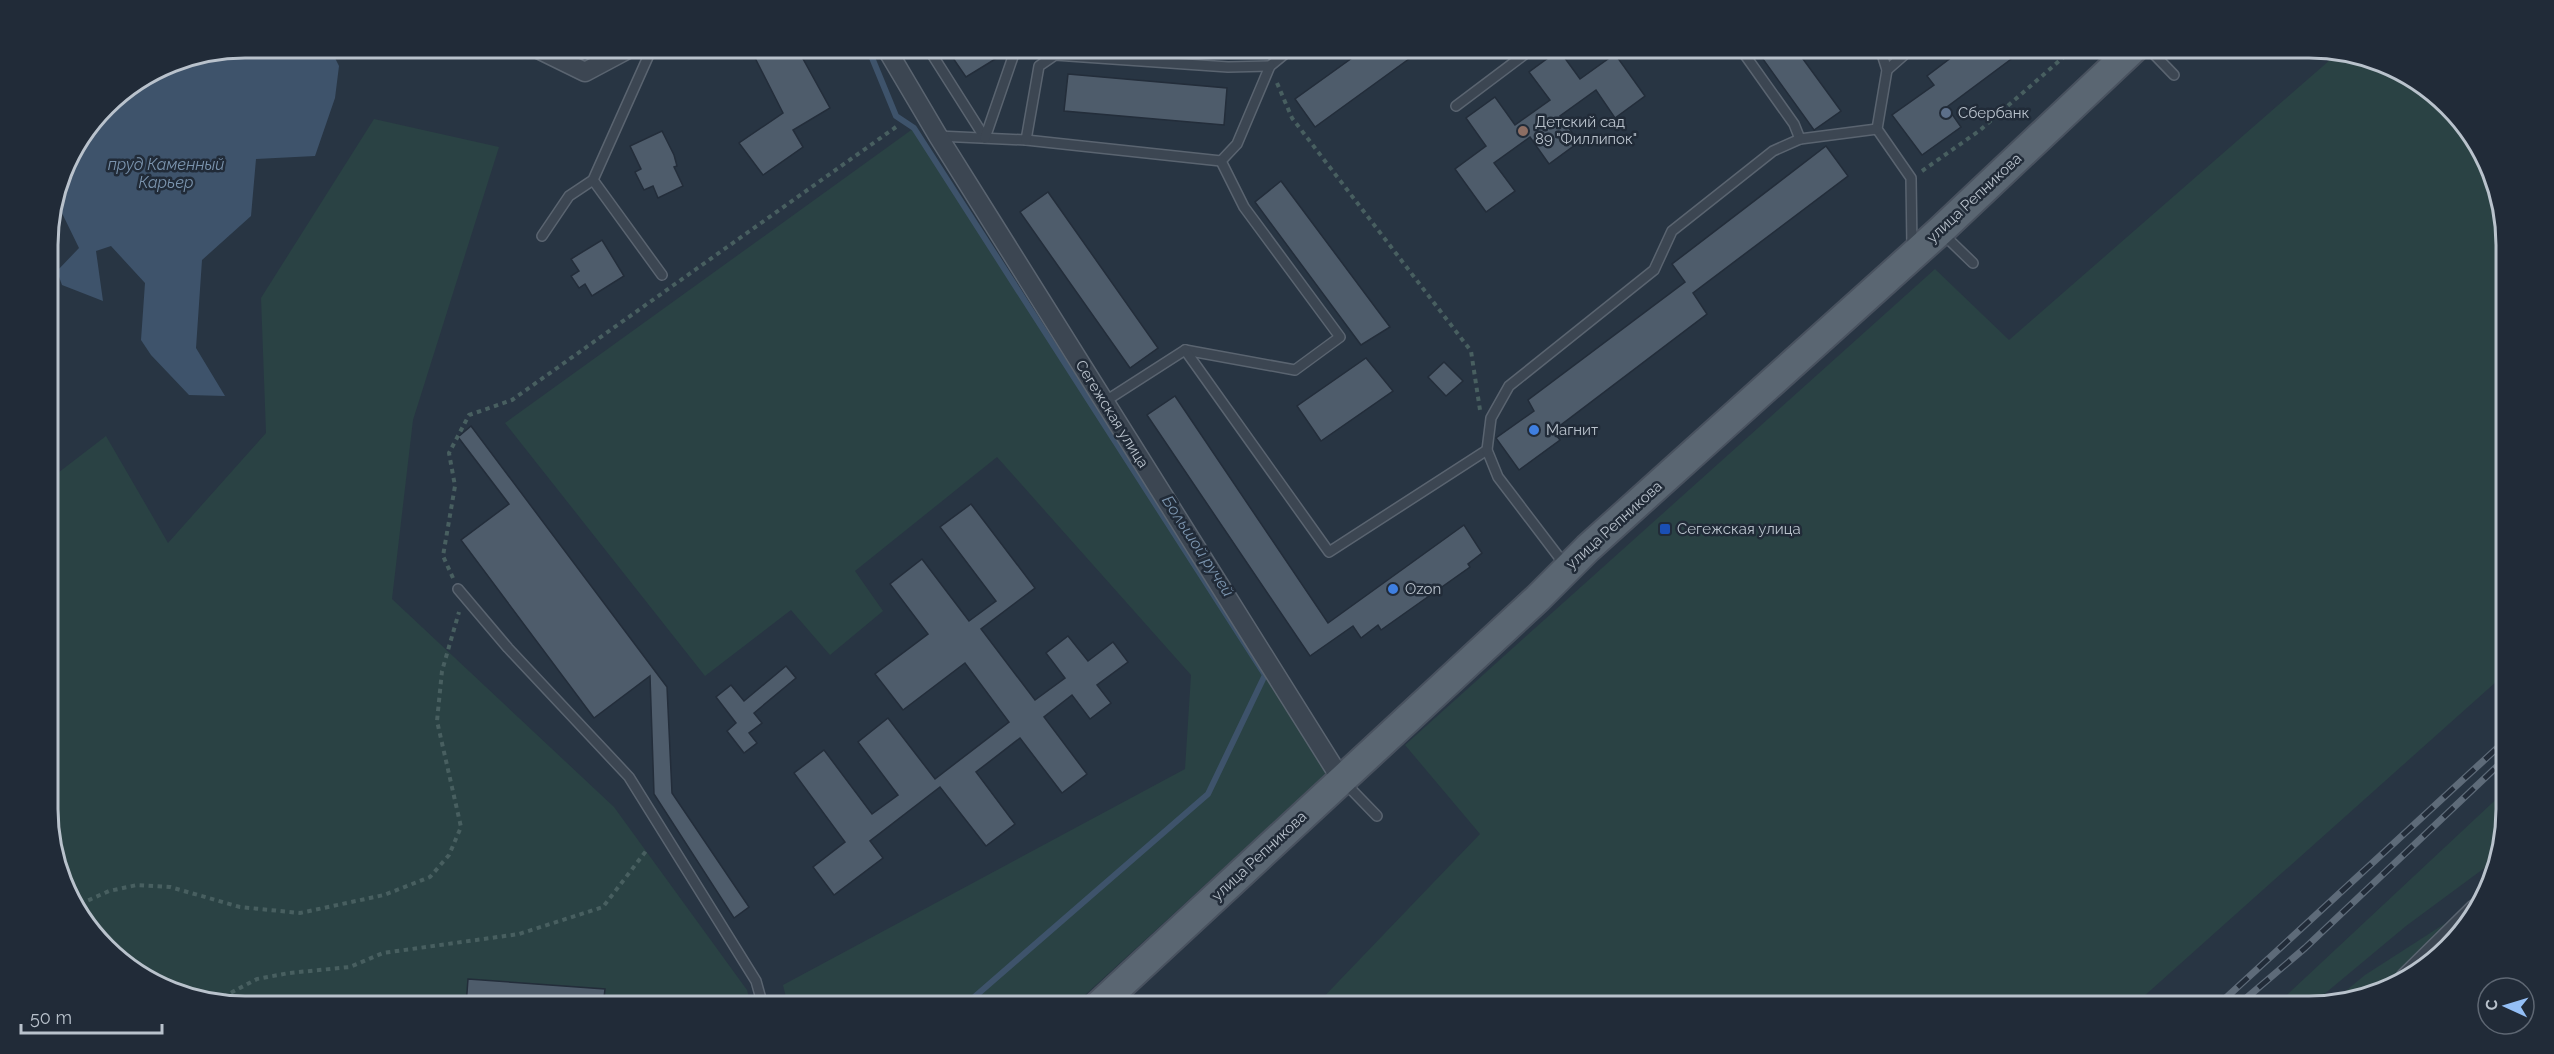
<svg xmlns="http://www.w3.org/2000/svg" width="2554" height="1054" font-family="Raleway,sans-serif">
<rect width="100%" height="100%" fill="#283543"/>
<g fill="#2a4244">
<path d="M2338 53 2372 59 2457 116 2491 170 2504 220 2506 673 2133 1006H1315L1480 834 1405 745 1935 269 2009 340Z"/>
<path d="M374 119 499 147 413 420 392 599 614 807 747 990 751 1006H246L182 995 97 938 52 846 50 479 106 436 168 543 266 433 261 298Z"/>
<path d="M914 128 1328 772 1073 1006H788L783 985 1185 769 1191 675 997 457 855 571 883 611 830 655 791 610 705 676 505 423Z"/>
<path d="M2506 790V808L2498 858 2406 926 2310 1006H2275Z"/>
<path d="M2480 901 2465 928 2428 965 2372 995 2330 1004 2365 975Z"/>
</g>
<path fill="#3e536b" d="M246 48H330L339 66 335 98 315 156 256 159 251 216 202 260 196 348 225 396 189 395 151 355 141 340 145 283 111 246 96 251 103 301 62 285 57 271 79 248 59 207 61 187 69 158 115 97 170 63Z"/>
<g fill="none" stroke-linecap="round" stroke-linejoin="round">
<path stroke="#3e536b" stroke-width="6" d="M868 48 896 116 914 128 1265 675 1208 794 964 1006"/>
</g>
<g fill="#4e5c6b" stroke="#232d3a" stroke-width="1.5">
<path d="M750 48H797L830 108 793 130 803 147 763 175 739 143 783 113Z"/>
<path d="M946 48H989L997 58 966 77Z"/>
<path d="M1366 48H1424L1315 127 1295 99Z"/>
<path d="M1769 48H1795L1841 111 1814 130 1760 55Z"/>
<path d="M1964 48H2026L1947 107 1961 127 1922 155 1892 115 1934 85 1927 76Z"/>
<path d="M1559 50 1580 79 1615 54 1645 96 1615 118 1596 90 1560 116 1579 142 1549 164 1530 137 1494 163 1515 191 1486 212 1455 169 1486 146 1466 118 1495 97 1515 125 1550 100 1529 72Z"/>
<path d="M1068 74 1227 88 1224 125 1064 111Z"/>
<path d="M662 131 674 155 677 166 674 167 683 186 658 198 653 186 644 190 635 172 641 169 630 146Z"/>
<path d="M1826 146 1848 176 1693 293 1707 314 1553 431 1560 440 1519 470 1496 438 1534 411 1528 400 1685 282 1672 264Z"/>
<path d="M1281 181 1390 327 1361 345 1255 202Z"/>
<path d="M1048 192 1158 348 1130 368 1020 212Z"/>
<path d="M602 240 624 276 592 296 585 284 579 288 571 276 579 271 571 259Z"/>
<path d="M1366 358 1393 391 1321 441 1297 406Z"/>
<path d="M1444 362 1463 381 1446 396 1428 377Z"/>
<path d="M1175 396 1328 623 1464 525 1482 553 1468 564 1470 567 1381 630 1378 625 1361 638 1353 626 1310 656 1147 415Z"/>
<path d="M471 426 667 687 672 793 749 907 734 918 654 794 650 676 594 718 461 540 509 504 458 437Z"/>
<path d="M971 504 1035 588 981 629 1035 700 1065 678 1046 653 1068 636 1088 661 1113 642 1128 662 1097 685 1111 703 1090 719 1072 695 1044 717 1087 774 1062 793 1020 738 976 772 1015 824 986 846 940 787 870 841 883 858 834 895 813 867 845 842 794 773 824 750 872 814 898 795 858 742 888 718 935 779 1009 722 965 663 903 710 875 674 928 634 890 584 922 559 969 621 996 601 940 527Z"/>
<path d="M786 666 796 678 754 713 762 723 749 733 757 743 744 753 727 731 736 723 716 697 731 685 744 701Z"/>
<path d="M468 979 605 989 603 1006H466Z"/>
</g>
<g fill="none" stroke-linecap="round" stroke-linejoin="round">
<defs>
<g id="lane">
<path d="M928 48 985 138"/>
<path d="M1740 48 1794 124 1800 139"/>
<path d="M1880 48 1887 70 1877 129 1911 178 1912 247"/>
<path d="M2148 48 2174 75"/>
<path d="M1887 70 1912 48"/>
<path d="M1456 106 1533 48"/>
<path d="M938 136 1026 140 1221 161 1237 144 1270 66 1292 48"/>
<path d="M985 138 1016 48"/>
<path d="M1026 140 1039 66 1055 55 1228 67 1270 66"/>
<path d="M593 180 662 275"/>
<path d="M1942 233 1973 263"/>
<path d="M542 236 569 196 593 180 652 48"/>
<path d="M1185 350 1295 370 1340 337 1244 207 1221 161"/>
<path d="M1104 402 1185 350 1329 552 1487 450"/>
<path d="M1565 565 1498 477 1487 450 1491 418 1509 386 1654 270 1672 231 1773 151 1800 139 1877 129"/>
<path d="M458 589 508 648 629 777 756 981 763 1006"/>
<path d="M1345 783 1377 816"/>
</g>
<g id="street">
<path d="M536 48 585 72 630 48"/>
<path d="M886 48 938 136 1341 779"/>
<path d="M2405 978 2475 909"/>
</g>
<path id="primary" d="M1098 1006 1538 598 1588 548 1940 231 2134 48"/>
</defs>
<use href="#lane" stroke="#5a6470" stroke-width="12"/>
<use href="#street" stroke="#5a6470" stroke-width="21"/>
<use href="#primary" stroke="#49525f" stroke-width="32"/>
<g stroke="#485f60" stroke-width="4" stroke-dasharray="4.5 4.5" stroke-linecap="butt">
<path d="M1277 83 1292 118 1471 351 1480 410"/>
<path d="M1922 171 1979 131 2074 48"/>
<path d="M453 578 443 556 455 486 449 453 469 415 512 400 896 127"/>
<path d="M80 904 109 891 137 885 170 887 240 907 300 913 384 895 430 877 449 855 461 827 437 721 442 671 459 612"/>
<path d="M215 1001 257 979 289 973 350 967 383 953 519 934 603 907 646 851"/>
</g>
<use href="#lane" stroke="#3c4652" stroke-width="9"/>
<use href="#street" stroke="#3c4652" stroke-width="18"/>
<use href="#primary" stroke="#5a6672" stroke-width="28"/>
<defs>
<g id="rail">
<path d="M2217 1006 2506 740"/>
<path d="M2237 1006 2305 948 2506 758"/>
</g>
</defs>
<use href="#rail" stroke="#5e6b79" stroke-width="7"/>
<use href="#rail" stroke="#212b38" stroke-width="4.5" stroke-dasharray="14" stroke-linecap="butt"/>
</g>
<circle fill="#5c6f8a" stroke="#212b38" stroke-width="2" cx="1946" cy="113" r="6"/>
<circle fill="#8d6e63" stroke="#212b38" stroke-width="2" cx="1523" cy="131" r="6"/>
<g fill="#3f7fe0" stroke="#212b38" stroke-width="2">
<circle cx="1534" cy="430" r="6"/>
<circle cx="1393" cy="589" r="6"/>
</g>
<rect fill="#1a4fb4" stroke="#212b38" stroke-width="2" x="1659" y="523" width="12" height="12" rx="3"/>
<g text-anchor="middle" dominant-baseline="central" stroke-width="5" stroke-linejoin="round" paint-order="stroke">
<g font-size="15" fill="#b9c2cc" stroke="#212b38" text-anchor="start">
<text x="1958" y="113">Сбербанк</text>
<text x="1535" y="122">Детский сад<tspan x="1535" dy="17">89 "Филлипок"</tspan></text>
<text x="1546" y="430">Магнит</text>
<text x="1677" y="529">Сегежская улица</text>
<text x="1405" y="589">Ozon</text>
</g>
<g font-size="15" fill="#b9c2cc" stroke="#212b38">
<text transform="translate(1974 198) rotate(-43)">улица Репникова</text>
<text transform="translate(1112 414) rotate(58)">Сегежская улица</text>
<text transform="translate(1614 525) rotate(-42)">улица Репникова</text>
<text transform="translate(1259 856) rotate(-43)">улица Репникова</text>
</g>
<g font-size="16" font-style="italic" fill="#7b94ae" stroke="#212b38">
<text x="166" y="164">пруд Каменный<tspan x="166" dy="18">Карьер</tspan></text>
<text transform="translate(1198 546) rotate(57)">Большой ручей</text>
</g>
</g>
<path d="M0 0H2554V1054H0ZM245 58H2309A187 187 0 0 1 2496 245V809A187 187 0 0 1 2309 996H245A187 187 0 0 1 58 809V245A187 187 0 0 1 245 58Z" fill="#212b38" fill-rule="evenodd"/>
<path fill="none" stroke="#b9c2cc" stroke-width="3" d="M245 58H2309A187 187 0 0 1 2496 245V809A187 187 0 0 1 2309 996H245A187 187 0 0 1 58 809V245A187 187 0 0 1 245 58Z"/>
<g transform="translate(2506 1006) rotate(274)"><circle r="28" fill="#212b38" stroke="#5e6773" stroke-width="1.5"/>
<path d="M0-4.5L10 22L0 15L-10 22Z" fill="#94bff6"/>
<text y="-9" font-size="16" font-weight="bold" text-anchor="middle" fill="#b9c2cc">С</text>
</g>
<path d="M21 1024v9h141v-9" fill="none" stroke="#b9c2cc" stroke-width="3"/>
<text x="30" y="1024" font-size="18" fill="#b9c2cc" stroke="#212b38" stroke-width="4.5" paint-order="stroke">50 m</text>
</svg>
